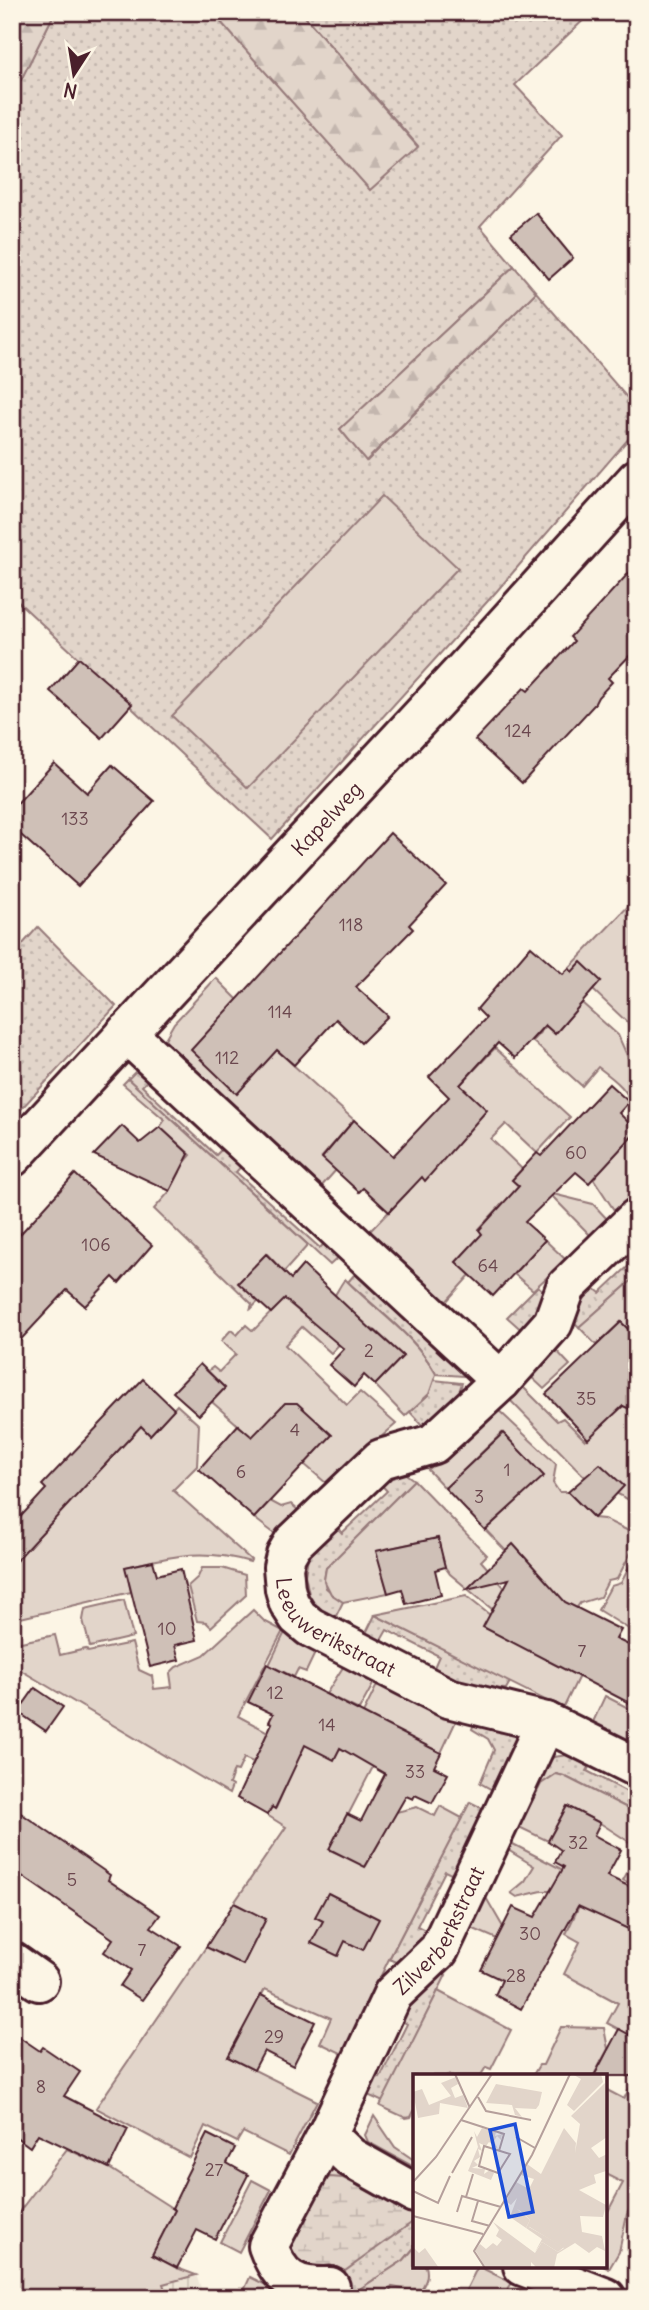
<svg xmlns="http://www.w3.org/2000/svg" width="649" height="2310" font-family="Delius,sans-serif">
<defs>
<pattern id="industrial-grid" width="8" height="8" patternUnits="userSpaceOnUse" patternTransform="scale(1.75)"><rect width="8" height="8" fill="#eee5d7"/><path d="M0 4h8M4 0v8" fill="none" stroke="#cec4b9"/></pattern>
<pattern id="grass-dots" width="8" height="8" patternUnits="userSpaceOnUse" patternTransform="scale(1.75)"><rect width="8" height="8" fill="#e2d5ca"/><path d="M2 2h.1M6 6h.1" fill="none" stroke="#c3b6ae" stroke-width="1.8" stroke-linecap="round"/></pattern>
<pattern id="forest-firs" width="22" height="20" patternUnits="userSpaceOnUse" patternTransform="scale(1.75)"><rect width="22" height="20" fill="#e2d5ca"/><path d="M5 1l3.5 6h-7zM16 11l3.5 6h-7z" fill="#c3b6ae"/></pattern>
<pattern id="wetland-marsh" width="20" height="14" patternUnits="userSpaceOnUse" patternTransform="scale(1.75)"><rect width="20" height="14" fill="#e2d5ca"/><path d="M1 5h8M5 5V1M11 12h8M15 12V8" fill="none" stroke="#c3b6ae"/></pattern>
</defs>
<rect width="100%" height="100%" fill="#fcf5e5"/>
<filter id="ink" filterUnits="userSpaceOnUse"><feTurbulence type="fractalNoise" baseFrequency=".0143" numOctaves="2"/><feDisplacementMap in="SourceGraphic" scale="14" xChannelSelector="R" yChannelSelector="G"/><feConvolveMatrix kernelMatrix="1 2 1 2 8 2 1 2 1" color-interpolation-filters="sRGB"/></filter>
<g filter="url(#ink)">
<path fill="url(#industrial-grid)" d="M196 2275 203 2293 190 2298H168L163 2285Z"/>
<g fill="url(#grass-dots)" stroke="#967a7a" stroke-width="2">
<path d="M55 12H212L370 189 418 146 301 12H592L515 85 562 135 480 226 514 266 340 429 367 461 536 292 637 409V429L496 592 272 839 12 596V74L21 79Z"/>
<path d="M38 927 116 1006 12 1119V956Z"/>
<path d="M138 1069 150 1078 142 1086 216 1155 226 1145 244 1163 236 1172 320 1248 328 1239 343 1253 330 1265 128 1079Z"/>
<path d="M637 1258V1276L579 1327 570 1318 587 1282 600 1293Z"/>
<path d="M360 1268 462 1369 463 1376 436 1374C415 1336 379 1311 348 1282Z"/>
<path d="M538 1286 550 1298 526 1334 507 1317Z"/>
<path d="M434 1380 462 1383 458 1395 425 1428 410 1412 429 1394Z"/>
<path d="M399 1469 414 1480 326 1568 324 1580 326 1588 343 1602 333 1622 316 1608 310 1599 305 1575 309 1551 333 1523 342 1533 387 1491 378 1481Z"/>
<path d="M375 1615 510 1682 506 1689 463 1687 432 1672 439 1656 387 1630 379 1644 364 1637Z"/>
<path d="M477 1716 514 1730 518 1745 498 1793 480 1783 494 1750 488 1739 472 1729Z"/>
<path d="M574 1754 593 1760 587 1771 637 1797V1813L564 1776 556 1774 541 1784 529 1808 522 1804 548 1761 554 1757Z"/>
<path d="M470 1802 490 1812 457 1877 445 1871 417 1926 429 1932 400 1964 389 1959Z"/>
<path d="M432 1968 446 1975 383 2102 359 2091 368 2073 380 2078 407 2024 397 2018Z"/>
<path d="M329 2170H340L414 2208V2248L404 2260 346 2298 282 2244Z"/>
</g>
<g fill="url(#forest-firs)" stroke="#967a7a" stroke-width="2">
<path d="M12 12H55L21 80 12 74Z"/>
<path d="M212 12H301L418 147 370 190Z"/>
<path d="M514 266 536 292 366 461 340 429Z"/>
</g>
<path fill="url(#wetland-marsh)" stroke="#967a7a" stroke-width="2" d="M330 2177 343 2178 414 2214V2221L345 2271 330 2265 312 2268 295 2262 289 2248 317 2184Z"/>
<g fill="#e2d5ca" stroke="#967a7a" stroke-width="2">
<path d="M382 496 458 568 248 788 172 716Z"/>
<path d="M637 897V1042L628 1023 593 990 601 981 572 972 569 968Z"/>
<path d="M216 978 238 1000 269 1043 354 1120 322 1157 336 1170 320 1188 162 1044 174 1023Z"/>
<path d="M582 1003 618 1035 637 1078V1112C627 1089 618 1082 598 1067L582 1086 532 1041 546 1026 555 1034Z"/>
<path d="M495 1048 570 1117 537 1153 506 1124 491 1139 522 1169 512 1180 535 1202 515 1213 503 1203 479 1229 482 1234 456 1262 470 1275 445 1303 369 1232 409 1191 383 1167 416 1172 425 1180 485 1109 460 1085Z"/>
<path d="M128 1079 308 1245 284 1272 267 1254 251 1270 270 1289 250 1310 252 1304 154 1209 170 1191 180 1172 178 1170 191 1155 160 1127 165 1120 123 1084Z"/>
<path d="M636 1132 637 1193 616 1213 593 1178Z"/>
<path d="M549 1193 593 1204 608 1220 591 1236Z"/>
<path d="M545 1240 566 1260 533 1290 514 1274Z"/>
<path d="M637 1276V1338L621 1322 596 1345 579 1327Z"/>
<path d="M345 1279C376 1311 414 1334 436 1374L429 1394 405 1416 375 1385 403 1356 376 1331 326 1307C336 1297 337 1289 345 1279Z"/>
<path d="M284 1299 312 1322 348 1335 331 1353 302 1327 285 1345 347 1405 360 1392 396 1424 327 1484 304 1464 331 1435 292 1403H286L270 1419 255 1440 212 1402 225 1388 208 1371 213 1367 219 1372 236 1354 221 1341 231 1330 237 1335 246 1325 253 1331Z"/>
<path d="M555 1349 570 1365 544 1389 529 1375Z"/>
<path d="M519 1383 557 1421 563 1418 585 1440 625 1402 637 1412V1504L585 1477 506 1396Z"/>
<path d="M177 1405 199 1425 197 1466 173 1490 251 1560 250 1562C201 1548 174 1556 126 1567L131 1592 12 1620V1565L141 1426 150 1435Z"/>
<path d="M495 1407 556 1464 553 1483 559 1492H568L594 1518 604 1519 637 1535V1541L617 1579 608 1581 600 1597 580 1603 566 1623 548 1661 579 1676 563 1709 375 1615 466 1596 490 1615 493 1610 450 1574 445 1567 437 1538 377 1551 388 1593 343 1602 331 1594 324 1580 326 1568 414 1480 487 1555 481 1561 511 1595 506 1551 474 1518 484 1525 490 1526 539 1480 531 1463 502 1433 445 1488 428 1470Z"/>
<path d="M270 1501 281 1507 291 1504 298 1510 275 1534 254 1518Z"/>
<path d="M636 1554H637V1634L598 1610 611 1586 621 1583Z"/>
<path d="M202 1568H222L245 1575 246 1595 211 1627 206 1622 197 1621 188 1586 198 1577Z"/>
<path d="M124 1600 133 1637 90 1647 83 1620 85 1609Z"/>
<path d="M253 1610 264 1621 283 1631 238 1716 272 1734 253 1762 244 1758 238 1771 234 1770 229 1784 232 1786 229 1794 12 1665V1627L16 1643 55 1635 60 1655 86 1649 88 1652 132 1643 139 1670 152 1676 154 1689 172 1687 170 1673 176 1667 204 1655Z"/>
<path d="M285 1632 317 1649 306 1672 298 1669 294 1677 269 1665Z"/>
<path d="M345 1664 376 1679 359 1710 326 1694Z"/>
<path d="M379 1681 456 1721 441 1753 405 1736 375 1763 330 1850 366 1866 396 1812 417 1807 435 1816 440 1806 462 1818 389 1959 343 2054 320 2043 331 2018 265 1989 228 2057 317 2101 289 2155 243 2132 237 2142 205 2126 190 2158 96 2108 217 1931 220 1954 243 1965 264 1919 234 1903 286 1827 267 1815 272 1807 276 1808 287 1783 291 1733 345 1750Z"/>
<path d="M605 1696 634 1711 637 1710V1747L592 1724Z"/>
<path d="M556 1774 564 1776 637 1813V1847L600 1823 567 1806 548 1841 519 1827 541 1784Z"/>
<path d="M511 1843 623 1901 614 1922 637 1933V2039L607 2023 618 2003 564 1974 580 1942 566 1934 586 1891H542L517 1897 511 1893 525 1881 534 1866 508 1850Z"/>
<path d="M637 1855V1887L623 1880Z"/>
<path d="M485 1896 503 1927 497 1939 469 1927Z"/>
<path d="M438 1991 511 2030 491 2069 486 2067 481 2075 414 2076V2111L411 2117 406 2118 380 2106Z"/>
<path d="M561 2027 604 2028 608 2049 594 2075H533L539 2065H543Z"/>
<path d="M637 2073V2194L627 2214 619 2252 609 2269 603 2266H605V2217L623 2183 605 2174V2089L624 2099Z"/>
<path d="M374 2116 395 2147 414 2160V2167L368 2142 365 2135Z"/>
<path d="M67 2149 109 2168 175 2210 152 2255 177 2268 196 2275 163 2284 168 2298H30L12 2287V2221Z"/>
<path d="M252 2180 271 2190 239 2252 220 2242Z"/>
<path d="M414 2248V2266H426C429 2277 425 2284 419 2292L392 2287 387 2298H346L404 2260Z"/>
<path d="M478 2266 512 2283 502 2298H481L466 2290Z"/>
<path d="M250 2277 292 2298H252L243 2293Z"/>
</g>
<g fill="#cfc0b7" stroke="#4a1f2b" stroke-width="2">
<path d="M536 213 573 258 549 279 511 234Z"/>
<path d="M637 564V648L608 678 612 682 598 697 594 705 522 783 475 740 524 688 528 691 574 641 570 637Z"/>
<path d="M79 658 132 704 102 738 50 691Z"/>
<path d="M54 763 87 793 112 765 154 801 78 886 12 827V809Z"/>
<path d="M390 833 446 885 409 925 413 929 356 987 388 1016 361 1043 336 1019 294 1065 277 1050 237 1094 191 1050Z"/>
<path d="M531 946 563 974 569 968 572 972 581 962 601 981 555 1034 545 1025 515 1058 498 1043 460 1085 487 1110 425 1181 422 1177 389 1212 363 1188 359 1192 322 1158 354 1120 393 1156 449 1097 429 1077 486 1018 477 1009Z"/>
<path d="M609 1084 629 1102 619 1113 637 1131 589 1183 576 1172 525 1222 545 1240 493 1296 456 1262 482 1234 479 1230 519 1186 512 1180 537 1153 541 1156Z"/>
<path d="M122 1126 140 1143 160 1127 189 1154 170 1191 94 1155Z"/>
<path d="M75 1174 152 1245 119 1283 113 1277 85 1306 67 1290 12 1349V1243Z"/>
<path d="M266 1254 291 1279 303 1265 374 1332 375 1331 403 1356 375 1385 364 1375 354 1387 329 1365 344 1349 285 1299 271 1313 238 1283Z"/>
<path d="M621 1322 637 1338V1412L623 1406 588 1439 546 1394Z"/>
<path d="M200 1364 225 1388 199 1415 173 1392Z"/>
<path d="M143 1379 174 1409 150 1435 141 1426 12 1565V1526L46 1489 42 1485Z"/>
<path d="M285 1403H297L332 1435 254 1518 199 1469 238 1425 252 1437Z"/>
<path d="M503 1433 544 1476 485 1530 445 1488Z"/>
<path d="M600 1464 624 1486 594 1518 568 1492Z"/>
<path d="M438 1538 445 1567 435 1570 441 1595 406 1604 402 1589 388 1593 376 1551Z"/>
<path d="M513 1544 565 1602 621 1630 616 1639 637 1649V1707L483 1627 509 1579 467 1589Z"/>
<path d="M153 1561 157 1575 181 1569 197 1640 175 1645 179 1660 150 1667 125 1567Z"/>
<path d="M267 1664 441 1753 434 1767 448 1774 432 1803 415 1795 413 1799 406 1796 365 1867 329 1849 347 1814 361 1821 385 1774 340 1748 334 1760 305 1745 275 1809 272 1807 267 1815 237 1798 272 1723 269 1722 273 1714 248 1702Z"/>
<path d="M35 1688 63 1707 46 1731 18 1712Z"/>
<path d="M567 1806 600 1823 594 1835 621 1850 607 1876 637 1890V1933L578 1906 521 2009 495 1995 502 1980 481 1970 513 1907 535 1917 564 1867 555 1862 561 1850 548 1841Z"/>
<path d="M12 1807 110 1875 108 1880 160 1915 151 1927 181 1946 142 2000 120 1986 131 1970 104 1952 113 1939 12 1869Z"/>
<path d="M328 1893 379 1919 363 1950 345 1941 338 1956 311 1943 323 1921 315 1917Z"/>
<path d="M234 1903 266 1919 243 1965 206 1947Z"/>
<path d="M261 1995 315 2022 293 2066 264 2051 254 2070 228 2057Z"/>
<path d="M619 2029 637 2039V2076H594Z"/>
<path d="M12 2032 40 2051 43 2047 80 2072 64 2096 128 2129 109 2168 38 2134 30 2147 12 2134Z"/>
<path d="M207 2134 235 2148 227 2163 248 2175 215 2239 197 2230 177 2268 152 2255 175 2210 172 2208 186 2179 185 2178Z"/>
</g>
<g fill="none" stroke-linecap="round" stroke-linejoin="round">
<defs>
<g id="minor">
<path d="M126 1033 501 1381"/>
<path id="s1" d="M12 1157 465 669 637 479"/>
<path id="s2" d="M637 1218 566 1287 553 1323 501 1381 433 1444 381 1459 293 1543 286 1555 283 1567 285 1589 289 1603 298 1617 310 1627 448 1698 546 1722 637 1767"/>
<path d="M12 1962 39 1981"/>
<path d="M327 2135 268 2246C280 2279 294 2288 330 2287"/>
<path id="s3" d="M414 2193 350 2157 327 2135 393 1994 439 1950 546 1722"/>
<path d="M523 2266 606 2298"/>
</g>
</defs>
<use href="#minor" stroke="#4a1f2b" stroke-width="44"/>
<use href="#minor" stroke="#fcf5e5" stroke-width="38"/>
</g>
</g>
<g text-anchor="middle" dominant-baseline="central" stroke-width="7" stroke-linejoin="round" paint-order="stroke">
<g font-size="18" fill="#6b474e">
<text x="518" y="730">124</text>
<text x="75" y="818">133</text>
<text x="351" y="924">118</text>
<text x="280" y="1011">114</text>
<text x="227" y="1057">112</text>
<text x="576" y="1152">60</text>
<text x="96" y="1244">106</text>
<text x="488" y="1265">64</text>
<text x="369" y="1350">2</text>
<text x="586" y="1398">35</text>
<text x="295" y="1429">4</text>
<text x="507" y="1469">1</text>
<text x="241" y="1471">6</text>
<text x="479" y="1496">3</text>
<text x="167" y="1628">10</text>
<text x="582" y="1650">7</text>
<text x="275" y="1692">12</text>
<text x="327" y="1724">14</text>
<text x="415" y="1771">33</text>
<text x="578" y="1842">32</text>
<text x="72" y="1879">5</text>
<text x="530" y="1933">30</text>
<text x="142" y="1949">7</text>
<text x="516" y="1975">28</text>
<text x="274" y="2036">29</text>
<text x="41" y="2086">8</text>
<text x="214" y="2169">27</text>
</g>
<g font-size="21" fill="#4a1f2b" stroke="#fcf5e5">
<text stroke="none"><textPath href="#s1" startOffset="462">Kapelweg</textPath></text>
<text stroke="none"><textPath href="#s2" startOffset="597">Leeuwerikstraat</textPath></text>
<text stroke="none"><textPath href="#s3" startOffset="341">Zilverberkstraat</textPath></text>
</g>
</g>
<g transform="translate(413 2074)">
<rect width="194" height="194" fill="#fcf5e5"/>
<path d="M159 0H188L190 8 161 37 154 31 168 5ZM43 3 45 10 38 14 42 24 50 21 55 34 27 29 26 40 5 44 0 18 9 15 16 31 38 22 28 9ZM192 9 194 63 178 74 186 84 194 80V120L193 97 181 101 183 109 166 116 193 131 190 143 167 142 169 158 189 162 192 177 184 173 176 179 162 169 144 180 141 194H124L118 188V194H73L62 176 67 170 73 175 80 169 84 172 89 166 83 162 86 156 80 148 122 179 129 168 145 178 151 174 115 152 121 136 116 142 104 135 117 146 113 154 97 143 104 124 98 131 93 127 103 108 116 115 121 105 108 101 114 90 128 100 151 54 163 69 162 79 167 50 158 42ZM0 173 6 179 12 174 26 194H0Z" fill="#e2d5ca"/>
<path d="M83 10 129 18 126 31 123 35 102 34 109 43 102 41 99 31 73 29ZM105 134 116 142 121 136 116 153 151 173 145 178 129 168 122 178 129 165 113 154 117 146Z" fill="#e2d5ca"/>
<path d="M69 54 83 58 82 62 89 60 88 66 84 62 81 67 85 75 76 68 73 72 66 69 69 77 65 75 67 83 61 87 65 91 59 94 72 95 71 100 77 96 81 99 78 106 55 97 65 73 61 57 64 63Z" fill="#e2d5ca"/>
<path fill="none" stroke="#b59f9b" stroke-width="2" d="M42 0 57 34M65 23 73 37 118 46M48 46 91 60 86 77M103 63 122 74M71 72 97 80 85 99 66 92ZM39 99 59 63M0 108 23 83 79 0M0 117 25 129 37 102M53 123 60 100M65 127 59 147 77 152M44 138 49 122 88 133M0 142 70 160M72 194 61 177 119 81 157 0"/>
<path fill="#1d4ed8" fill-opacity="0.15" stroke="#1d4ed8" stroke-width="3.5" d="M102 50 120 138 96 143 77 56Z"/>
<rect width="194" height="194" fill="none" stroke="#4a1f2b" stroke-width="3.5"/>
</g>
<rect width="649" height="2310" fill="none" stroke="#fcf5e5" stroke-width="42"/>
<rect x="21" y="21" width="607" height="2268" fill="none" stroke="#4a1f2b" stroke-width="2.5" filter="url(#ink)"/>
<g transform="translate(74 74) rotate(192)" stroke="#fcf5e5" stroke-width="5" paint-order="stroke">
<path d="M0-5L12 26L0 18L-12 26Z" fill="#4a1f2b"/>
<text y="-10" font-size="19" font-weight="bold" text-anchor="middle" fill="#4a1f2b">N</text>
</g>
</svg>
